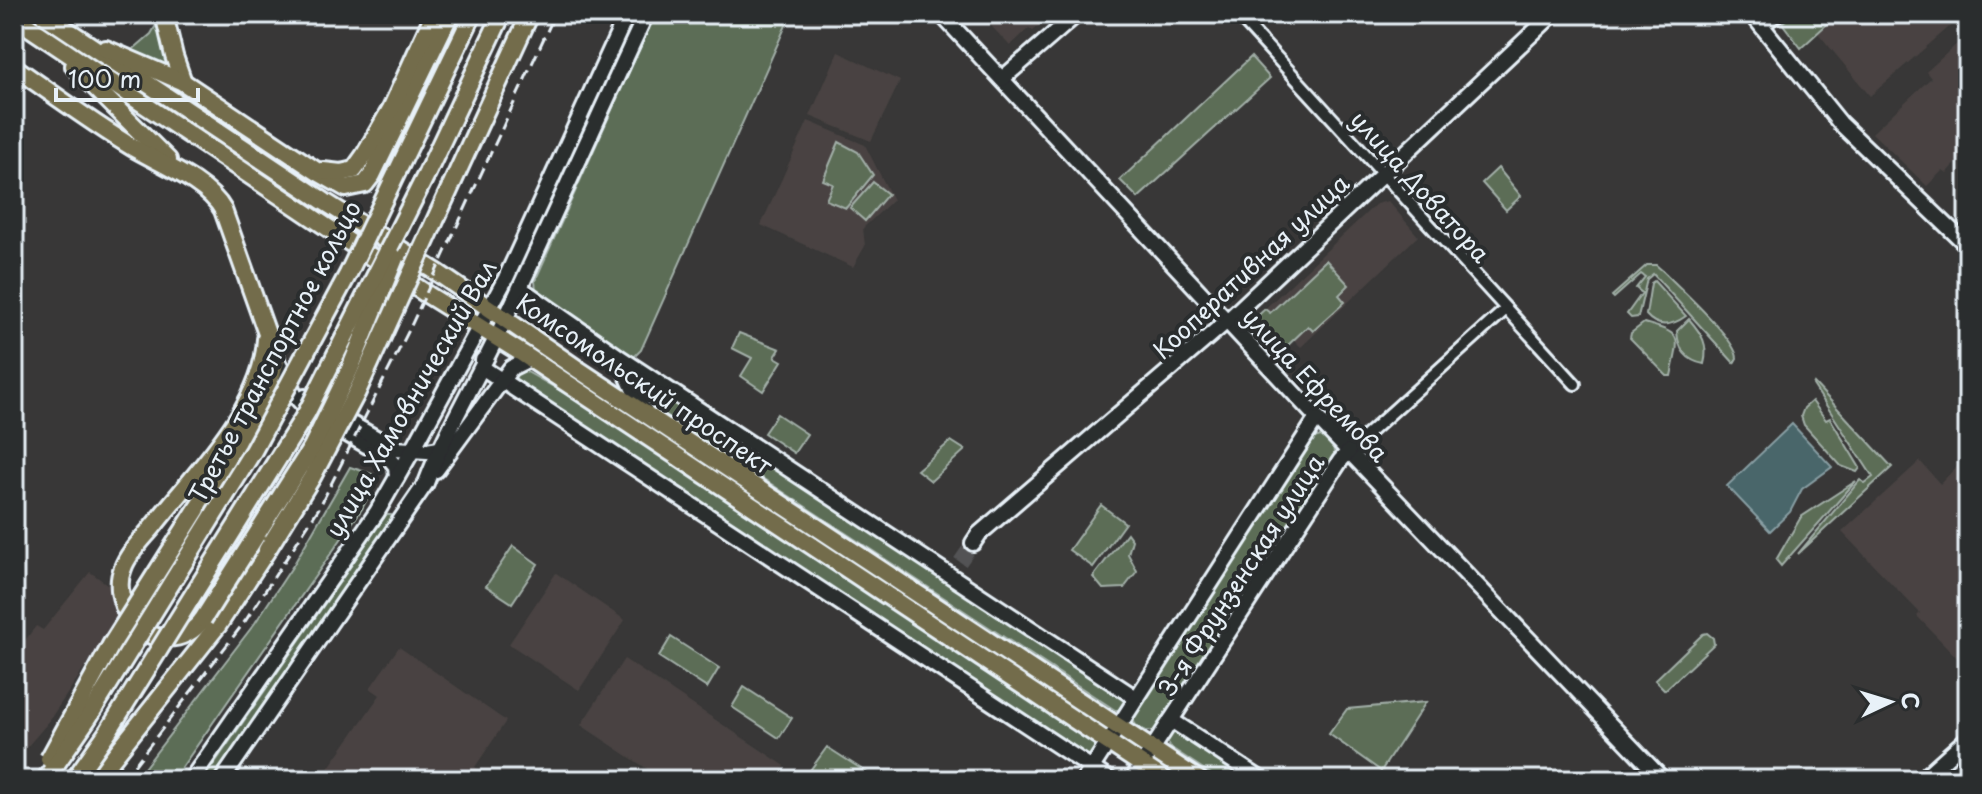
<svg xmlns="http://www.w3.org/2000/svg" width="1982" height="794" font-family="'Playpen Sans',sans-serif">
<rect width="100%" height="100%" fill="#383737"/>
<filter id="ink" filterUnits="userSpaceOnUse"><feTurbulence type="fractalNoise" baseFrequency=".0125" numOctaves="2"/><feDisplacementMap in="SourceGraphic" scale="16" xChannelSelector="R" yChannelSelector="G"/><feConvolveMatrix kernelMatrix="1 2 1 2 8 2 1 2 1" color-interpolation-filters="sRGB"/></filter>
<g filter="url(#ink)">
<g fill="#494342">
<path d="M980 14H1051L1033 31 1029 28 1010 46Z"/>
<path d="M1838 14H1964L1870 96 1818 33Z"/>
<path d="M1968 34V151L1947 173 1943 170 1927 186 1872 133 1931 78 1926 72Z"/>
<path d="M838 52 900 81 871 141 810 116Z"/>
<path d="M808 121 865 145 893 200 863 228 865 246 853 267 761 225Z"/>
<path d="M1388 201 1418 236 1301 347 1294 340 1283 350 1254 319 1376 204Z"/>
<path d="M1968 455V669L1917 616 1920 613 1842 532 1920 461 1940 484Z"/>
<path d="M90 572 114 589 122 613 46 725 14 762V655L36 626 43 630Z"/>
<path d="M556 573 625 620 579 690 509 644Z"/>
<path d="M399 647 506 721 475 767 489 778 488 780H320L380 695 370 688Z"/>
<path d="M624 659 785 766 776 780H664L581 725Z"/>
</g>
<g fill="#5c6d57" stroke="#a2afa8" stroke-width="2">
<path d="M655 14H791L641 350 633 358 543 300 536 290 535 281Z"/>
<path d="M1793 14H1838L1801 48 1782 23Z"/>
<path d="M158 22 175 73 130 52 151 34Z"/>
<path d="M1251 57 1270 78 1138 198 1120 180Z"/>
<path d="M839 142 858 152 873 175 846 208 826 200 833 184 823 180Z"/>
<path d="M1498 168 1521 196 1506 210 1482 183Z"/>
<path d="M873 182 888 194 865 221 850 208Z"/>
<path d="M1326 260 1349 285 1339 295 1345 302 1313 331 1308 326 1283 350 1254 319 1265 309 1270 313Z"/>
<path d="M1647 265H1656L1664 272C1681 289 1736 339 1737 358L1734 363 1653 274 1647 279 1638 317 1631 318 1627 314 1642 293 1636 288 1645 277 1641 274 1614 298 1612 296Z"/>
<path d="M1654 281 1686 316C1672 326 1658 329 1646 315L1651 283Z"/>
<path d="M1689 319C1702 334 1709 345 1704 364 1686 361 1678 349 1677 331Z"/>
<path d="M1644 323C1685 334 1679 337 1671 376H1667L1630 338 1631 333Z"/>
<path d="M739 333 780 349 775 357 782 361 763 391 741 376 752 358 732 348Z"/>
<path d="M520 368 566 394 1095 744 1097 748 1095 757 1088 759 513 380 512 376Z"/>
<path d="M629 369 1127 699 1122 710H1115L640 398Z"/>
<path d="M1814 383 1892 467 1798 554 1860 480 1865 483 1873 477 1813 385Z"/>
<path d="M1812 401 1826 420 1830 418 1860 468 1857 472 1841 466 1804 425 1801 416 1804 408Z"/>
<path d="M777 414 807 434 794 453 764 433Z"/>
<path d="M1321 436 1333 445 1335 460 1154 731C1145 733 1132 726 1133 716L1314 438Z"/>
<path d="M951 441 965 450 931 481 917 470Z"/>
<path d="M350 467 372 474 371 491 362 509 173 780H135L255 623 294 564Z"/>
<path d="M1856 481 1781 566 1776 560 1801 517Z"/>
<path d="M1101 505 1125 523 1093 567 1069 550Z"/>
<path d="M386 515H391L393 520 214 780H203Z"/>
<path d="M1127 533 1132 540 1128 554 1137 571 1124 588 1103 589 1093 577Z"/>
<path d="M513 546 538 564 512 603 486 586Z"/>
<path d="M1707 633 1713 638 1714 644 1665 690 1655 680 1703 634Z"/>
<path d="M671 637 719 668 707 688 659 657Z"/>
<path d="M744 687 792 718 779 738 732 707Z"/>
<path d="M1426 702 1381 771 1329 734 1347 709Z"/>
<path d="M1171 730 1178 731 1253 780H1220L1170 747 1166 738Z"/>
<path d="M827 747 869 774 865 780H803Z"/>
</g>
<path fill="#48666b" stroke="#889ea3" stroke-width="2" d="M1792 424 1832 467 1802 489 1790 512 1770 531 1727 486Z"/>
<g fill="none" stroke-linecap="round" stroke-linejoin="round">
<path stroke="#525354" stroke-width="14" stroke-dasharray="14 7" stroke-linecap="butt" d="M960 562 973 543"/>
<defs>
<g id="street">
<path d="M1237 14 1575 384"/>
<path d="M1762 27 1779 14"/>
<path d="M1349 451 1506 309"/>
</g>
<g id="secondary">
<path d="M941 14 1317 418 1663 780"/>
<path d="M1752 14 1840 123 1968 246"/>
<path d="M1002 79 1077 14"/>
<path d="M520 288 619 357 1136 698"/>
<path d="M616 356C628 371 633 394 645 411"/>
<path d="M276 359 295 396 311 413 390 459 396 466 397 477"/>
<path d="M483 360V368L1110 780"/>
<path d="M305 397 395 449 427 451 439 449"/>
<path d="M436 470 511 368 529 359"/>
<path d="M973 543 979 534 1227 321 1553 14"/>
<path d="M1171 720 1262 780"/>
<path d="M191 780 377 512 412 451 506 278 627 14"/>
<path d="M222 780 426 483C446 430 476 381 500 330 550 225 597 119 646 14"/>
<path d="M1084 780 1317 418"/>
<path d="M1132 780 1340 461 1349 451"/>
<path d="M1921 780 1968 738"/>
</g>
<g id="primary">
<path d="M43 14 325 202 438 273 579 370 1199 780"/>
<path d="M164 14 174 56 183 82"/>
<path d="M14 17 428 295 523 354 1165 780"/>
<path d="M106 49 183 82 318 172 346 188 365 184 372 175 450 14"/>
<path d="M74 66 168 160"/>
<path d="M14 67C53 94 92 123 132 147 159 163 208 182 223 210L276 359C268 402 221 471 197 509"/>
<path d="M323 171 341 173 354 170 364 156 391 109 434 14"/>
<path d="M434 223 530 14"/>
<path d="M203 619C186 644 149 644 131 620 121 605 116 584 123 568 129 551 145 537 155 524 196 472 263 407 266 339"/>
<path d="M95 780 218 625 267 550"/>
</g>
</defs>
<use href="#street" stroke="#e8f1f8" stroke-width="16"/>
<use href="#secondary" stroke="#e8f1f8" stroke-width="20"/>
<use href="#primary" stroke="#e8f1f8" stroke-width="22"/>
<use href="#street" stroke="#2a2d2e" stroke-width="10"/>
<use href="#secondary" stroke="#2a2d2e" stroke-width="14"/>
<use href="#primary" stroke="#736c4b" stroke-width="16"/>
<path stroke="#e8f1f8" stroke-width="3" stroke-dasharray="12 6" stroke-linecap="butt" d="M123 780 246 620 319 508 410 328 555 14"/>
<defs>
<g id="primary-bridge">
<path d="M267 550 312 477 357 392 434 223"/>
<path d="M203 619 312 447 350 369 395 258"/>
<path d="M49 759 111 645 197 509"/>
<path d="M45 780 88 718 253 451 348 274 473 14"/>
<path d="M74 780 109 730 307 412 427 173 502 14"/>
</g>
</defs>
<use href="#primary-bridge" stroke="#e8f1f8" stroke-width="22" stroke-linecap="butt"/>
<use href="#primary-bridge" stroke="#736c4b" stroke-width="16"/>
</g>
</g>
<g text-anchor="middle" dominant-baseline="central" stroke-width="8" stroke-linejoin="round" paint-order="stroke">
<g font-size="24" fill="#e8f1f8" stroke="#2a2d2e">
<text transform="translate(1421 186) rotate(48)">улица Доватора</text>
<text transform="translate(1250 266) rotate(-43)">Кооперативная улица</text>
<text transform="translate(274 351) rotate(-62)">Третье транспортное кольцо</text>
<text transform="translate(645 383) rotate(34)">Комсомольский проспект</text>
<text transform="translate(1316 384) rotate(47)">улица Ефремова</text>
<text transform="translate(410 398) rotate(-60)">улица Хамовнический Вал</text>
<text transform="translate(1240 575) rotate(-57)">3-я Фрунзенская улица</text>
</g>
</g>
<rect width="1982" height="794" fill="none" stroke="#2a2d2e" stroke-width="48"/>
<rect x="24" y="24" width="1934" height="746" fill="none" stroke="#e8f1f8" stroke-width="3" filter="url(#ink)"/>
<g transform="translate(1890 702) rotate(86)" stroke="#2a2d2e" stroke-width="6" paint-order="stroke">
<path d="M0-6L14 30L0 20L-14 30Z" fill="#e8f1f8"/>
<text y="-12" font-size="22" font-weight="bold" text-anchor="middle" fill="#e8f1f8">С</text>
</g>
<path d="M56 88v12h142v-12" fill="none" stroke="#e8f1f8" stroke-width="4"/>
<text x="68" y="88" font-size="24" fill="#e8f1f8" stroke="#2a2d2e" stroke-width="6" paint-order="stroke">100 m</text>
</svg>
